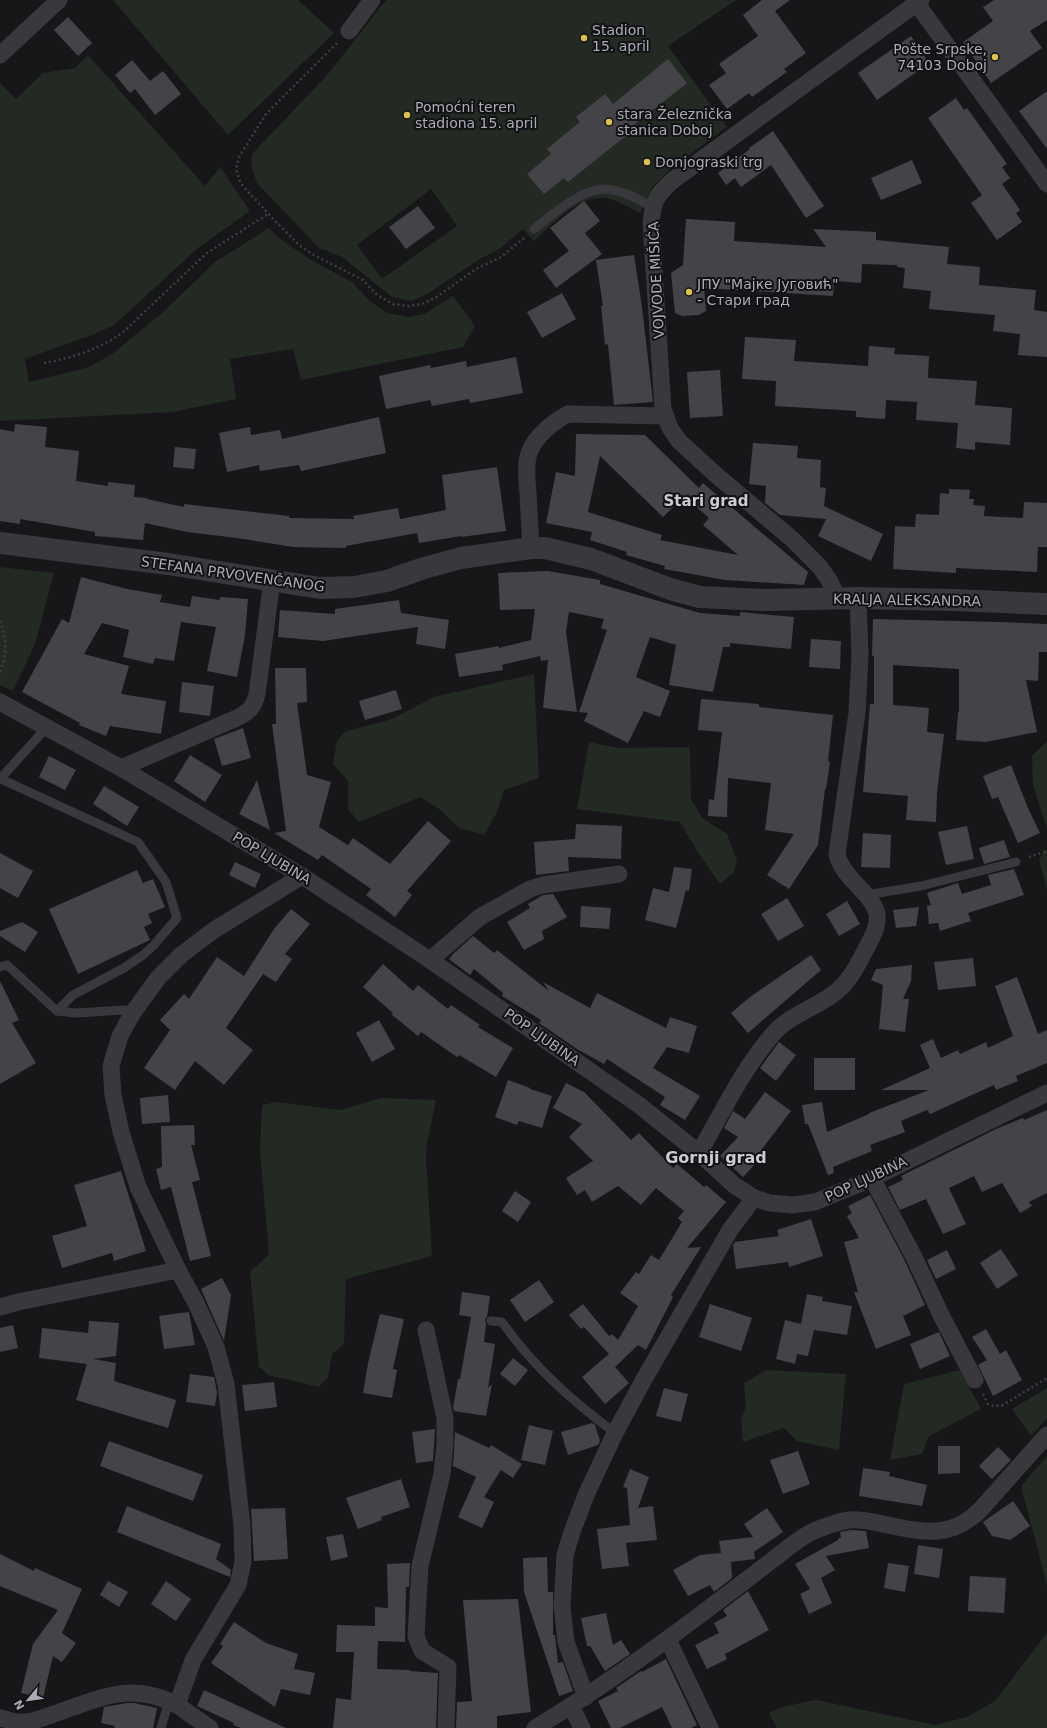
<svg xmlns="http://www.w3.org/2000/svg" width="1047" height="1728" font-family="'DejaVu Sans',sans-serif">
<rect width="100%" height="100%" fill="#171618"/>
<g fill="#232a24" fill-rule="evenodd">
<path d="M113 0H298L334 33 228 135Z"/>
<path d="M386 0H736L668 46 727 127 673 167 653 186 640 213C630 208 617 200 606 198 578 195 552 224 534 241L523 229 499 249 480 259 427 294 412 301 392 297 342 257 319 248 257 183 251 165 252 154 328 74ZM431 189 457 226 382 279 357 245Z"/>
<path d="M88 55 205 186 220 167 250 211 198 248 114 325 94 334 25 359 29 382 87 368 112 354 162 313 215 262 269 228 278 237 309 259 352 282 370 301 387 313 409 317 424 314 453 296 475 326 463 347 301 380 293 349 230 359 236 399 172 412 0 421V83L16 99 43 73 75 68Z"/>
<path d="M0 567 54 573 35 644 13 691 0 685Z"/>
<path d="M534 674 539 778 504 790 497 812 484 835 459 828 438 808 420 797 359 822 348 809V781L333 764 337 741 344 732 392 719 434 697Z"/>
<path d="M1047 741V829L1033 785 1032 756Z"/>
<path d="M589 742 618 748 690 747 691 799 702 818 727 834 737 861 733 873 720 884 699 854 680 822 577 809Z"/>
<path d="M1047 847V889L1039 860Z"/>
<path d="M381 1098 436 1100 427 1144 426 1158 432 1256 346 1279 344 1344 332 1354 328 1377 319 1387 268 1375 259 1367 250 1272 269 1254 260 1151 262 1105 276 1102 340 1110Z"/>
<path d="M766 1370 846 1374 839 1450 797 1441 784 1428 743 1442 741 1418 746 1408 744 1383Z"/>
<path d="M960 1370 981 1409 929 1436 922 1454 890 1460 904 1384Z"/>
<path d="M1047 1388V1418L1031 1436 1012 1409Z"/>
<path d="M1047 1456V1585L1021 1486Z"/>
<path d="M1047 1633V1728H777L769 1713 782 1707 816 1700 935 1725 967 1717 995 1701Z"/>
</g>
<g fill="#444348" fill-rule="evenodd">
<path d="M762 0H790L775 11 806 53 784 69 787 72 752 97 749 93 727 109 709 85 726 73 719 64 758 36 743 15Z"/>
<path d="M994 0H1047V20L1030 31 1042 48 991 83 963 42 993 21 983 7Z"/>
<path d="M68 17 92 43 78 56 54 30Z"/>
<path d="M911 36 929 63 877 100 858 73Z"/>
<path d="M668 59 687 83 625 132 627 135 568 182 564 178 544 194 527 174 551 154 547 149 580 122 576 117 605 94 613 104Z"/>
<path d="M132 60 150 81 163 71 181 94 155 115 135 89 130 93 115 75Z"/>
<path d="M1047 91V149L1019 111Z"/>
<path d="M956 98 964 110 967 108 1007 164 1002 167 1010 178 1002 184 1020 210 1016 213 1022 222 997 240 971 203 982 195 928 118Z"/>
<path d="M773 131 824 206 806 218 771 165 741 187 735 178 726 185 718 173 750 149 749 148Z"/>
<path d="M912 160 922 183 881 200 871 178Z"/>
<path d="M584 201 600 221 585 233 602 254 556 288 543 270 569 251 550 228Z"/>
<path d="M418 206 435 228 406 249 389 227Z"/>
<path d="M686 219 735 222 734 241 826 247 813 229 876 232V240L949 247 947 264 980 267 979 285 1036 290 1034 310 1047 312V357L1018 355 1020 334 993 331 995 315 929 309 931 291 903 288 905 268 897 267V265L862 264 861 283 834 281 833 296 704 288 706 311 699 315 682 316 675 313 671 273 683 265Z"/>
<path d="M634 255 642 307 653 402 614 405 608 344 605 345 601 306H603L596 260Z"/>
<path d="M562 293 576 319 542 338 527 312Z"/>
<path d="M745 337 796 340 794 361 868 366 869 346 895 348 894 354 929 356 928 378 977 381 975 405 1012 408 1010 445 975 442V450L956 448 958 423 916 420 917 402 886 400 885 419 856 417V411L775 406 776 381 742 379Z"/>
<path d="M516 357 523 393 470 403 469 399 432 406 430 400 386 409 379 376 430 365 431 368 466 361 467 367Z"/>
<path d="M720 370 723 416 690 418 687 372Z"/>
<path d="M379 417 386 453 301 471 299 465 260 471 259 465 227 472 219 433 250 427 251 435 280 430 282 439Z"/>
<path d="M15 424 47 427 45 447 79 451 76 481 108 486V482L135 485 134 497 147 498V499L184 507V504L289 516V518L354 519 353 516 398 508 400 519 446 510 442 475 497 467 506 531 461 537V536L419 543 417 533 346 546V548L293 547 237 538 187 532 145 523 143 540 95 536V532L20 519V524L0 521V429L14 432Z"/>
<path d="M576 434 645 435 699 488 703 483 808 572 804 585 725 580 664 569 665 566 626 555 627 552 590 540 592 532 546 523 556 472 575 476ZM600 456 663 517 684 496 709 518 703 525 738 555 660 540 662 535 588 512Z"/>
<path d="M753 443 798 446 797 458 821 460 820 487 826 488 824 506 883 534 871 561 818 536 826 519 780 515 765 503 766 486 749 484Z"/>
<path d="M175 447 196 449 194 469 173 467Z"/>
<path d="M949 489 970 490 969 499H974L973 505 985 506 984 516 1023 518 1024 502 1047 503V547H1038L1037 572 956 568V573L893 569 895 526 915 527 916 514 939 515 940 493 949 494Z"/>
<path d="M548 571 600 580V584L700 613 740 616V612L794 617 791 649 730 643V647H723L713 692 669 685 676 645 650 637 636 677 670 691 660 717 644 711 628 743 584 721 588 713 579 712 607 630 601 628 604 619 569 612 566 632 577 712 543 708 548 660 541 661 540 656 502 665 503 670 459 677 455 654 499 646V648L531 640 535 609 500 610 498 573Z"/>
<path d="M81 577 127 589 162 595 160 602 190 607 192 596 220 600V597L248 599 245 635 237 677 207 671 216 627 181 622 174 661 155 658 153 664 123 657 129 630 102 623 84 654 129 666 121 694 166 701 161 734 110 726 106 736 79 725 80 723 22 692 62 619 69 623Z"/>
<path d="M399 600 401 613 449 620 445 649 416 644 418 627 323 641 278 637 280 610 335 614V609Z"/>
<path d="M873 619 999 622 1047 624V652H1039L1038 681 1026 680 1037 732 985 742 956 740 958 712H959V669L893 665V705L929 708 927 732 944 734 937 793 936 822 906 820 908 796 863 792 870 704H874V656H872Z"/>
<path d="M811 639 841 641 840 669 809 667Z"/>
<path d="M275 668H306L307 702 297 703 307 775 331 782 319 827 348 845 353 838 390 864 428 821 451 841 407 891 412 895 395 917 366 895 371 889 322 855 318 860 274 833 286 831 272 724H276Z"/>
<path d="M182 682 214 686 210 716 179 712Z"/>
<path d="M396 690 402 709 365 720 359 701Z"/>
<path d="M701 699 759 704V707L833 715 828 761 830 762 826 789H825L818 845 789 889 767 875 794 834 765 830 771 783 728 778 727 817 708 816 709 799 714 800 722 732 698 730Z"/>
<path d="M243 728 251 758 222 766 214 739Z"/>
<path d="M190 755 222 775 205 802 174 781Z"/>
<path d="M49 756 76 770 65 790 39 777Z"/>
<path d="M1011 765 1028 808 1040 833 1018 843 998 797 992 799 983 776Z"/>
<path d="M257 780 270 830 239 814Z"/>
<path d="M104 786 139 807 127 826 93 804Z"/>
<path d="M576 824 622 826 621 859 568 857 569 871 536 875 534 842 575 839Z"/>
<path d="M967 826 974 859 946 865 938 832Z"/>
<path d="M863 833 891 835 890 868 861 867Z"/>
<path d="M1004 840 1010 857 984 864 979 848Z"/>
<path d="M0 853 33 871 18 898 0 888Z"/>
<path d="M235 862 261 874 255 888 229 875Z"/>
<path d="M674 867 692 869 689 891 686 890 676 928 645 920 653 888 669 892Z"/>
<path d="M1014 869 1024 895 968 913 971 921 940 931 938 923 929 924 927 906 931 905 927 893 958 883 962 894 991 885 988 875Z"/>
<path d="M137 870 143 883 153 879 165 907 148 914 152 923 144 927 150 940 78 974 49 909Z"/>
<path d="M553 894 567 917 542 931 544 939 524 950 507 922 530 908 528 904 543 895Z"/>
<path d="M787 898 804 926 778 941 761 914Z"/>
<path d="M847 901 860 924 839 936 826 914Z"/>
<path d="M581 906 611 908 609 929 580 927Z"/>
<path d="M919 907 916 926 896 928 893 910Z"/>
<path d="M291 909 310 924 285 954 292 959 276 982 263 974 226 1028 253 1050 224 1085 195 1061 175 1090 144 1068 170 1030 160 1020 184 994 189 999 217 957 244 976 274 929Z"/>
<path d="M22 922 38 932 25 952 0 936V931Z"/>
<path d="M473 936 494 953 497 950 549 991 543 982 590 1008 597 993 666 1028 670 1017 697 1026 689 1053 667 1047 653 1068 700 1096 685 1120 660 1105 665 1097 607 1059 604 1064 577 1049 539 1023 541 1020 502 996 503 993 474 969 470 975 449 959 454 953Z"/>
<path d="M811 955 821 970 748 1033 731 1013 750 997Z"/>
<path d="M973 958 976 986 938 990 934 962Z"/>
<path d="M383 964 413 991 418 985 448 1009 451 1005 480 1025 478 1027 513 1048 496 1077 459 1055 457 1057 421 1032 418 1036 391 1014 393 1013 363 987Z"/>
<path d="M912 965 911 981 903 999H909L905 1032 879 1029 883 985 871 980 876 969Z"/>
<path d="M1017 977 1038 1034 1047 1030V1063L1016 1076 1018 1081 996 1090 994 1085 930 1114 927 1110 901 1121 905 1132 870 1145 872 1151 833 1167 834 1173 828 1175 808 1124H805L802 1105 822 1102 827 1132 869 1114V1113L929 1090H881L930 1068 920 1045 933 1039 941 1058 958 1050 960 1054 986 1042 988 1048 1013 1036 995 986Z"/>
<path d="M0 981 19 1020 12 1023 36 1063 0 1084Z"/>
<path d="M379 1020 395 1049 372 1062 356 1033Z"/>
<path d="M779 1042 796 1055 776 1081 760 1068Z"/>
<rect x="814" y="1058" width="41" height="32"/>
<path d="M508 1080 530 1088V1089L552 1096 542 1128 519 1121 517 1125 495 1117Z"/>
<path d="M566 1083 584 1092 631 1140 639 1133 673 1168 677 1164 704 1187 706 1185 726 1202 687 1248 701 1247 671 1295 673 1297 646 1350 638 1345 615 1367 629 1383 605 1404 582 1377 609 1354 584 1327 581 1329 569 1315 583 1304 609 1336 612 1334 618 1340 638 1306 620 1293 636 1272 639 1274 651 1255 659 1260 682 1222 678 1218 684 1211 656 1188 641 1205 618 1186 592 1202 585 1190 577 1195 566 1178 593 1161 569 1137 582 1124 553 1108Z"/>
<path d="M765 1092 791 1111 762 1149 766 1152 743 1177 720 1156 738 1137 724 1128 733 1111 745 1119Z"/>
<path d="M168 1095 170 1122 142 1124 140 1098Z"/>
<path d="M1047 1110V1193L1029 1202 1032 1206 1020 1213 1002 1183 982 1192 974 1176 949 1188 966 1224 943 1234 926 1199 900 1210 888 1187 903 1180 901 1176 996 1129 1023 1118 1024 1120Z"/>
<path d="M194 1125 195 1145H191L200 1180 192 1182 211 1256 190 1261 171 1187 161 1190 156 1169 162 1167 161 1126Z"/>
<path d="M121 1171 146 1251 114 1261 112 1253 62 1268 52 1236 87 1226 74 1185Z"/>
<path d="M515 1191 531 1202 518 1222 502 1211Z"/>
<path d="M870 1195 904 1259 925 1305 903 1316 911 1335 876 1349 854 1292H858L844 1242 859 1238 847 1216 852 1213 848 1206Z"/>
<path d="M811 1219 823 1256 789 1267 788 1262 736 1269 733 1245 735 1242 779 1236 777 1230Z"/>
<path d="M1001 1249 1018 1275 997 1289 980 1263Z"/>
<path d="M947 1250 956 1269 936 1279 927 1260Z"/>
<path d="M222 1278 231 1295 224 1341 201 1289Z"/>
<path d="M539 1280 554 1302 525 1322 510 1300Z"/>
<path d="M462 1292 490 1296 487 1317 485 1320 486 1324 484 1342 495 1344 488 1388 492 1384 486 1416 454 1411 453 1408 458 1379H460L471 1317 459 1315Z"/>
<path d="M807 1294 823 1297 822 1301 852 1306 847 1335 814 1330 808 1356 797 1354 795 1364 776 1359 785 1320 801 1324Z"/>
<path d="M710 1304 752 1318 741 1351 699 1337Z"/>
<path d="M189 1312 195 1345 164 1349 159 1316Z"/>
<path d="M380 1314 404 1319 393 1369 397 1370 392 1398 363 1393 368 1363Z"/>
<path d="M89 1321 119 1323 116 1356 93 1359 116 1363 114 1381 176 1400 168 1428 76 1400 87 1364 39 1358 42 1328 88 1333Z"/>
<path d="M13 1325 18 1348 0 1352V1328Z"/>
<path d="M986 1329 1000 1354 1006 1350 1022 1380 993 1396 978 1365 987 1360 972 1337Z"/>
<path d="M939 1332 950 1356 920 1369 910 1344Z"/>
<path d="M513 1358 528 1370 515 1386 500 1374Z"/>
<path d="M190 1374 214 1377 217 1392 215 1406 186 1402Z"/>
<path d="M274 1382 277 1407 245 1411 242 1385Z"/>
<path d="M664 1388 688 1394 681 1422 656 1416Z"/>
<path d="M592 1423 595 1425 600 1441 598 1445 568 1455 561 1432Z"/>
<path d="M529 1425 553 1431 545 1465 521 1460Z"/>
<path d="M435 1429 433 1461 416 1463 412 1432Z"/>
<path d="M455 1432 489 1448 491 1445 522 1464 513 1478 501 1470 484 1497 494 1502 482 1528 458 1517 476 1477 453 1466Z"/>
<path d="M109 1441 203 1475 193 1501 100 1466Z"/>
<path d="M938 1446H960V1473L938 1474Z"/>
<path d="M998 1447 1011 1460 992 1479 979 1466Z"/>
<path d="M798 1451 810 1484 783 1494 770 1460Z"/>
<path d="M863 1468 890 1472 889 1476 927 1485 922 1506 859 1496Z"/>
<path d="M630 1469 649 1477 638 1508 653 1506 657 1540 626 1543 629 1566 602 1569 597 1529 630 1525 627 1488 623 1487Z"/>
<path d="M401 1479 410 1507 381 1517 382 1520 358 1529 346 1498Z"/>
<path d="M1013 1501 1030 1526 1010 1540 992 1536 983 1522Z"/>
<path d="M127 1506 221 1544 216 1559 231 1570 230 1577 117 1532Z"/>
<path d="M285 1508 288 1559 254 1561 251 1509Z"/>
<path d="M767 1508 783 1532 754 1552 755 1559 731 1562 732 1578 714 1592 710 1585 688 1596 673 1570 700 1555 721 1553 719 1541 753 1537 744 1524Z"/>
<path d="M851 1530 866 1531 869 1548 826 1556 835 1570 821 1578 832 1603 809 1614 800 1594 810 1589 795 1564 838 1540V1539L841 1537 840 1532Z"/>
<path d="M343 1534 348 1557 331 1561 326 1537Z"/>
<path d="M918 1545 943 1549 939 1578 914 1574Z"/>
<path d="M0 1554 34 1571 35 1568 82 1589 62 1633 76 1643 62 1662 53 1656 43 1698 21 1693 33 1644 58 1610 0 1586Z"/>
<path d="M547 1557 548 1592H553V1635H555L558 1663 563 1662 573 1691 559 1696 524 1592 523 1558Z"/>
<path d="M410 1563 409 1587H406L405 1642 378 1641 377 1669 410 1670V1671L438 1673 436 1728H333L336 1698 351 1700 354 1652H336L337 1625 375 1626V1607L388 1608 387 1564Z"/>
<path d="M888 1563 909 1566 905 1592 884 1588Z"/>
<path d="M970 1576 1006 1578 1004 1613 968 1611Z"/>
<path d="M108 1581 128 1592 119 1607 100 1595Z"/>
<path d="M166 1581 191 1599 176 1621 151 1604Z"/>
<path d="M748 1591 769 1630 725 1654 727 1659 707 1669 695 1645 719 1633 714 1623 727 1616 723 1610Z"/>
<path d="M518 1599 531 1712 497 1716V1728H456L457 1702 472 1701 463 1600Z"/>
<path d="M606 1613 613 1645 621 1640 630 1654 605 1671 590 1646H587L581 1618Z"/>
<path d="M234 1622 266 1643 298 1654 294 1669 315 1673 310 1695 281 1689 275 1707 211 1663 223 1646 220 1644Z"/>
<path d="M666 1659 697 1725 691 1728H672L662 1707 620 1728H611L598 1701 618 1691 616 1688 641 1671 642 1672Z"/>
<path d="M204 1690 286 1728H241L233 1725 234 1723 197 1706Z"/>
<path d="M127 1703H134L157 1708 153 1728H114L115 1726 101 1723 104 1707Z"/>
</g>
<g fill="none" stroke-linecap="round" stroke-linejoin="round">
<g stroke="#3e3f43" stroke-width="2.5" stroke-dasharray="2 3" stroke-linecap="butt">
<path d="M337 43 266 114 239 157 236 169 241 184 276 222 300 246 314 255 363 280 377 295 393 304 409 306 422 304 435 298 476 269 501 257 524 238"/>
<path d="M44 363C72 358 99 349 122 333L207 253 268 214"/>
<path d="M0 621C7 638 7 655 0 672"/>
<path d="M1029 857 1047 851"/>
<path d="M983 1394 988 1404 994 1406 1003 1405 1047 1378"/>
</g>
<g stroke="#38383d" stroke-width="9">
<path d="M534 229C552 215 580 190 603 189 621 189 638 199 652 207"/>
<path d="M0 779 47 727"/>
<path d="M1 779 138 842 166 882 177 918 154 945 143 955 124 968 73 995 57 1011"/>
<path d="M866 895 921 886 1016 862"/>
<path d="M0 967 7 965 57 1011 76 1013 125 1010 132 1014"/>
<path d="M491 1321 502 1322C534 1367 571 1400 615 1433"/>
<path d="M161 1728 169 1701"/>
</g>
<g stroke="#38383d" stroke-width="17">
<path d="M914 0 989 103 1047 184"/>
<path d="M349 31 372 0"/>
<path d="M0 55 59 0"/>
<path d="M531 548C530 530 529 511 528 493 527 480 525 465 529 453 535 436 553 422 568 414L665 416"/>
<path d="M838 598 829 580 820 567 792 539 715 474 679 441 670 428 663 409 651 223C653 202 656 195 672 181L921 0"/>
<path d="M0 702 121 768 302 876 430 960 639 1105 699 1153 734 1185 754 1198 770 1203 792 1205 815 1202 864 1182 1047 1093"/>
<path d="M121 768 237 718C249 712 254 707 257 694L272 580"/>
<path d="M430 960 480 917 530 889 543 885 619 874"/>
<path d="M699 1153C722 1113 742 1070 773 1034 789 1015 816 1008 836 992 851 980 859 962 868 945 873 936 879 924 877 914 872 892 843 880 837 854L857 713 860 655 858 598"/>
<path d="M872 1178 913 1255 942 1317 975 1380"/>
<path d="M178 1270 196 1303 216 1347 226 1384 242 1526 243 1562 238 1585 193 1660 177 1705 210 1728"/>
<path d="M0 1307 18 1302 178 1270 138 1187 121 1132 113 1095 111 1066 120 1036 132 1014 158 978 181 955 214 930 302 876"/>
<path d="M426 1330 445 1418V1443L442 1474 420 1566 416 1636 422 1651 448 1667 446 1728"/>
<path d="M668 1640 710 1728"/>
<path d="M586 1697 566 1642 562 1606 565 1555 572 1532 586 1495 615 1433 643 1381 730 1230 754 1198"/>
<path d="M571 1706 582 1728"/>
<path d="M0 1718C6 1719 12 1722 18 1722 30 1724 45 1717 57 1713 101 1698 131 1681 177 1705"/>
<path d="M535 1728C600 1689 661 1645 721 1599 740 1585 759 1570 779 1555 790 1546 802 1536 816 1530 827 1526 838 1521 850 1520 861 1519 873 1522 883 1524 922 1532 951 1540 981 1509L1047 1435"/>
</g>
<path stroke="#38383d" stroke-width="22" d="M0 543 168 564 320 588 354 587 387 581 424 568 461 558 531 548H545L591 559 673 590 700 597 766 600 858 598 953 600 1047 604"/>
</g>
<g fill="#dfc048" stroke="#121113" stroke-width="1.5">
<circle cx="584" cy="38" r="4"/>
<circle cx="995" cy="57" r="4"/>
<circle cx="407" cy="115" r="4"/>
<circle cx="609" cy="122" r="4"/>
<circle cx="647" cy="162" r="4"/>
<circle cx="689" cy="292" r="4"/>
</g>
<g text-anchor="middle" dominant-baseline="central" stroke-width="4" stroke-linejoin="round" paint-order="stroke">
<g font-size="14" fill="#aaacb7" stroke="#121113" text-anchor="start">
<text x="592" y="30">Stadion<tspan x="592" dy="16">15. april</tspan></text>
<text x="987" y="49" text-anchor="end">Pošte Srpske,<tspan x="987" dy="16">74103 Doboj</tspan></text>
<text x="415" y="107">Pomoćni teren<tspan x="415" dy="16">stadiona 15. april</tspan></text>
<text x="617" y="114">stara Železnička<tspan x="617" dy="16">stanica Doboj</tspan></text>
<text x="655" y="162">Donjograski trg</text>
<text x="697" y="284">ЈПУ "Мајке Југовић"<tspan x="697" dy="16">- Стари град</tspan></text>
</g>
<g font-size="14" fill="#aaacb7" stroke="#121113">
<text transform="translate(656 280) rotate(-93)">VOJVODE MIŠIĆA</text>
<text transform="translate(233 574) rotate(8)">STEFANA PRVOVENČANOG</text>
<text transform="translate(907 600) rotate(1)">KRALJA ALEKSANDRA</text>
<text transform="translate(272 858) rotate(31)">POP LJUBINA</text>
<text transform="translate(542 1037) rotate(35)">POP LJUBINA</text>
<text transform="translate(866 1179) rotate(-25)">POP LJUBINA</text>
</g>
<g font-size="15" font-weight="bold" fill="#cacbd3" stroke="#121113">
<text x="706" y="501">Stari grad</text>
</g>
<g font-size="16" font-weight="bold" fill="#cacbd3" stroke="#121113">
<text x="716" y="1157">Gornji grad</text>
</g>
</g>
<g transform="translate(28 1700) rotate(241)" stroke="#121113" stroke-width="3" paint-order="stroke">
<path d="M0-3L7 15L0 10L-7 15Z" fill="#aaacb7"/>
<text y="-6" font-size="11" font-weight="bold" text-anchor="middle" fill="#aaacb7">N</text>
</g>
</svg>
